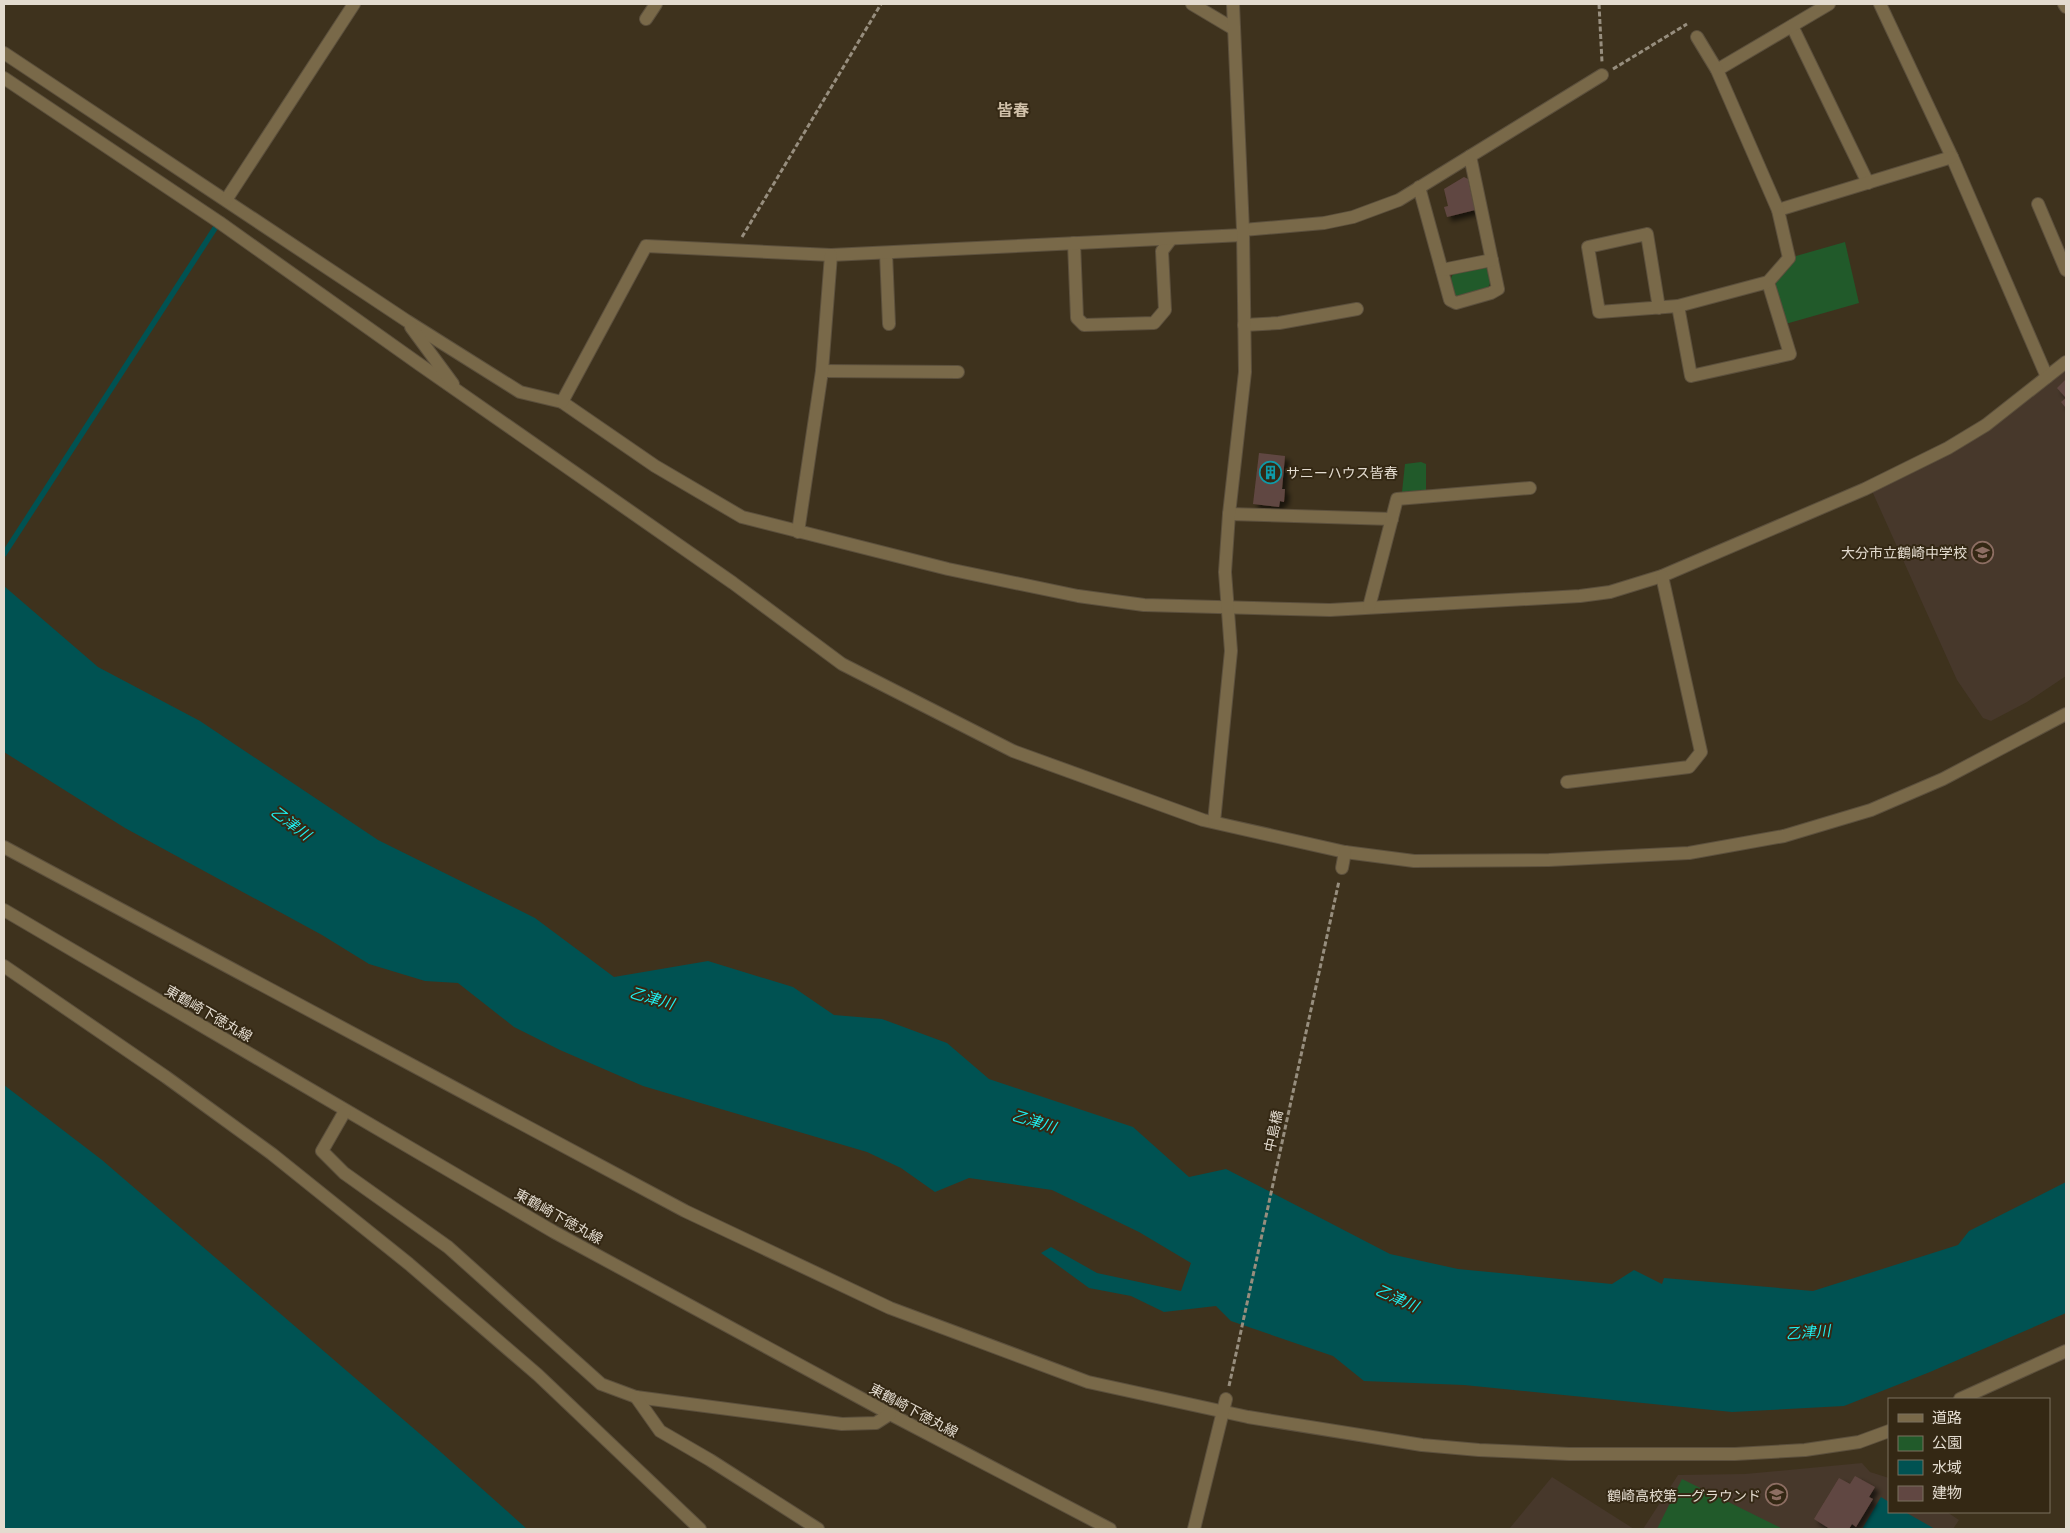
<svg xmlns="http://www.w3.org/2000/svg" width="2070" height="1533" font-family="Inter,'Noto Sans JP',sans-serif">
<defs>
<filter id="shadow"><feDropShadow dx="4.5" dy="4.5" stdDeviation="2.5" flood-color="#0009"/></filter>
</defs>
<rect width="100%" height="100%" fill="#3e321d"/>
<g fill="#47382b">
<path d="M2066 370V676L2027 702 1991 721 1983 718 1957 680 1872 491Z"/>
<path d="M1862 1463 1870 1472 1889 1478V1512H1947L1959 1520 1953 1529H1643L1678 1475 1745 1474Z"/>
<path d="M1552 1477 1634 1529H1509Z"/>
</g>
<g fill="#215a2a">
<path d="M1845 242 1859 303 1782 325 1768 282 1789 258Z"/>
<path d="M1483 266 1489 270 1491 281 1488 288 1457 297 1455 296 1451 278 1454 272Z"/>
<path d="M1421 462 1426 464V490L1402 492 1405 464Z"/>
<path d="M1682 1479 1783 1529H1657Z"/>
</g>
<g fill="#005252">
<path d="M4 586 98 667 200 721 378 840 535 918 614 977 708 961 793 987 834 1015 882 1019 947 1043 989 1079 1133 1127 1189 1177 1226 1169 1390 1254 1458 1269 1612 1284 1634 1270 1662 1284 1664 1278 1813 1291 1958 1245 1969 1231 2066 1182V1313L1930 1372 1844 1406 1732 1412 1464 1385 1364 1381 1333 1356 1231 1321 1216 1306 1164 1312 1131 1296 1089 1288 1041 1253 1051 1247 1097 1273 1181 1291 1191 1263 1139 1232 1052 1190 969 1178 935 1192 901 1168 867 1152 643 1086 560 1050 514 1027 458 983 425 981 369 964 322 935 125 828 4 752Z"/>
<path d="M4 1085 102 1160 434 1446 527 1529H4Z"/>
<path d="M1881 1497 1889 1502V1512H1905L1935 1529H1862Z"/>
</g>
<g fill="none" stroke-linecap="round" stroke-linejoin="round">
<path stroke="#005252" stroke-width="5.5" d="M4 554 219 222"/>
</g>
<g fill="#614742" filter="url(#shadow)">
<path d="M1464 177 1468 179 1475 210 1447 217 1444 207 1448 206 1444 189Z"/>
<path d="M2066 379V408L2061 402 2066 398 2057 388Z"/>
<path d="M1259 453 1285 456 1282 489H1285L1284 502 1280 501 1279 507 1253 504Z"/>
<path d="M1855 1476 1875 1487 1869 1497 1873 1499 1856 1527 1852 1524 1849 1529H1830L1814 1519 1839 1478 1850 1484Z"/>
</g>
<g fill="none" stroke-linecap="round" stroke-linejoin="round">
<defs>
<g id="minor">
<path d="M1192 4 1234 29"/>
<path d="M1880 4 1952 157 2047 377"/>
<path d="M2064 4 2066 7"/>
<path d="M646 19 656 4"/>
<path d="M1792 26 1868 183"/>
<path d="M4 53 407 321 520 392 562 402 655 466 742 517 948 569 1078 596 1144 605 1330 610 1580 596 1610 592 1662 576 1865 489 1948 448 1986 425 2066 362"/>
<path d="M1717 70 1829 4"/>
<path d="M4 78 219 222 419 364 733 583 842 664 1013 751 1203 820 1345 852 1414 861 1549 860 1689 853 1784 836 1871 810 1943 779 2066 714"/>
<path d="M1419 187 1450 300 1456 303 1491 293 1498 289 1470 156"/>
<path d="M226 200 354 4"/>
<path d="M2038 204 2066 270"/>
<path d="M1778 210 1952 157"/>
<path d="M1243 230 1324 223 1353 217 1399 200 1602 75"/>
<path d="M1074 243 1077 318 1084 325 1154 323 1165 310 1162 251 1171 239"/>
<path d="M886 253 889 324"/>
<path d="M1442 270 1492 260"/>
<path d="M1678 306 1691 376 1790 354 1768 282"/>
<path d="M1659 308 1647 234 1588 247 1599 312 1678 306 1768 282 1789 258 1778 210 1717 70 1697 37"/>
<path d="M1244 325 1279 323 1357 309"/>
<path d="M411 327 453 384"/>
<path d="M822 371 958 372"/>
<path d="M562 402 646 246 831 255 1243 235"/>
<path d="M1229 514 1392 519"/>
<path d="M798 532 822 371 831 255"/>
<path d="M1369 607 1397 499 1530 488"/>
<path d="M1567 782 1689 767 1701 752 1662 576"/>
<path d="M1214 822 1231 651 1225 572 1229 514 1245 372 1243 230 1233 4"/>
<path d="M4 847 685 1211 890 1308 1088 1382 1248 1417 1422 1445 1479 1450 1569 1454H1735L1805 1450 1859 1442 1889 1431"/>
<path d="M1342 868 1345 852"/>
<path d="M4 910 554 1232 890 1414 1110 1529"/>
<path d="M4 966 166 1077 272 1154 409 1264 538 1375 700 1529"/>
<path d="M345 1111 322 1151 344 1173 448 1247 601 1384 636 1397 842 1424 876 1423 890 1414"/>
<path d="M636 1397 660 1431 710 1460 818 1529"/>
<path d="M1960 1399 2066 1351"/>
<path d="M1194 1529 1226 1399"/>
</g>
</defs>
<use href="#minor" stroke="#5c503d" stroke-width="14"/>
<g stroke="#978e7e" stroke-width="3" stroke-dasharray="5 2.5" stroke-linecap="butt">
<path d="M1599 4 1602 62"/>
<path d="M1613 69 1687 24"/>
<path d="M742 237 881 4"/>
<path d="M1229 1386 1339 881"/>
</g>
<use href="#minor" stroke="#796949" stroke-width="12"/>
</g>
<defs>
<symbol id="building-ring" viewBox="-11 -11 22 22"><circle r="9.5" fill="#342814" stroke="#0f9aa8" stroke-width="1.5"/><path d="M-4-6H4V6H1V3H-1V6H-4ZM-2.5-4.3h1.7v1.8h-1.7ZM.8-4.3h1.7v1.8H.8ZM-2.5-1h1.7V.8h-1.7ZM.8-1h1.7V.8H.8Z" fill="#0f9aa8"/></symbol>
<symbol id="school-ring" viewBox="-11 -11 22 22"><circle r="9.5" fill="#342814" stroke="#8d6e63" stroke-width="1.5"/><path d="M0-5L7-2L0 1L-7-2ZM-4 1L0 2.5L4 1V4Q0 6-4 4Z" fill="#8d6e63"/></symbol>
</defs>
<g fill-rule="evenodd">
<use href="#building-ring" x="1258" y="460" width="25" height="25"/>
<use href="#school-ring" x="1970" y="540" width="25" height="25"/>
<use href="#school-ring" x="1764" y="1482" width="25" height="25"/>
</g>
<g text-anchor="middle" dominant-baseline="central" stroke-width="4" stroke-linejoin="round" paint-order="stroke">
<g font-size="14" fill="#e3dbcf" stroke="#342814" text-anchor="end">
<text x="1286" y="472" text-anchor="start">サニーハウス皆春</text>
<text x="1967" y="552">大分市立鶴崎中学校</text>
<text x="1761" y="1495">鶴崎高校第一グラウンド</text>
</g>
<g font-size="14" fill="#e3dbcf" stroke="#342814">
<text transform="translate(209 1013) rotate(30)">東鶴崎下徳丸線</text>
<text transform="translate(1273 1131) rotate(-78)">中島橋</text>
<text transform="translate(559 1216) rotate(29)">東鶴崎下徳丸線</text>
<text transform="translate(914 1410) rotate(28)">東鶴崎下徳丸線</text>
</g>
<g font-size="15" font-style="italic" fill="#1df0f1" stroke="#342814">
<text transform="translate(291 823) rotate(37)">乙津川</text>
<text transform="translate(652 998) rotate(16)">乙津川</text>
<text transform="translate(1034 1121) rotate(17)">乙津川</text>
<text transform="translate(1397 1298) rotate(24)">乙津川</text>
<text transform="translate(1808 1332) rotate(-4)">乙津川</text>
</g>
<g font-size="16" font-weight="bold" fill="#d1c1a9" stroke="#342814">
<text x="1013" y="110">皆春</text>
</g>
</g>
<rect width="2070" height="1533" fill="none" stroke="#e3dbcf" stroke-width="10"/>
<rect x="1888" y="1398" width="162" height="115" fill="#342814" stroke="#7a705f"/>
<rect x="1898" y="1414" width="25" height="8" fill="#796949" stroke="#7a705f"/>
<text x="1932" y="1423" font-size="15" fill="#e3dbcf">道路</text>
<rect x="1898" y="1436" width="25" height="15" fill="#215a2a" stroke="#7a705f"/>
<text x="1932" y="1448" font-size="15" fill="#e3dbcf">公園</text>
<rect x="1898" y="1460" width="25" height="15" fill="#005252" stroke="#7a705f"/>
<text x="1932" y="1473" font-size="15" fill="#e3dbcf">水域</text>
<rect x="1898" y="1486" width="25" height="15" fill="#614742" stroke="#7a705f"/>
<text x="1932" y="1498" font-size="15" fill="#e3dbcf">建物</text>
</svg>
